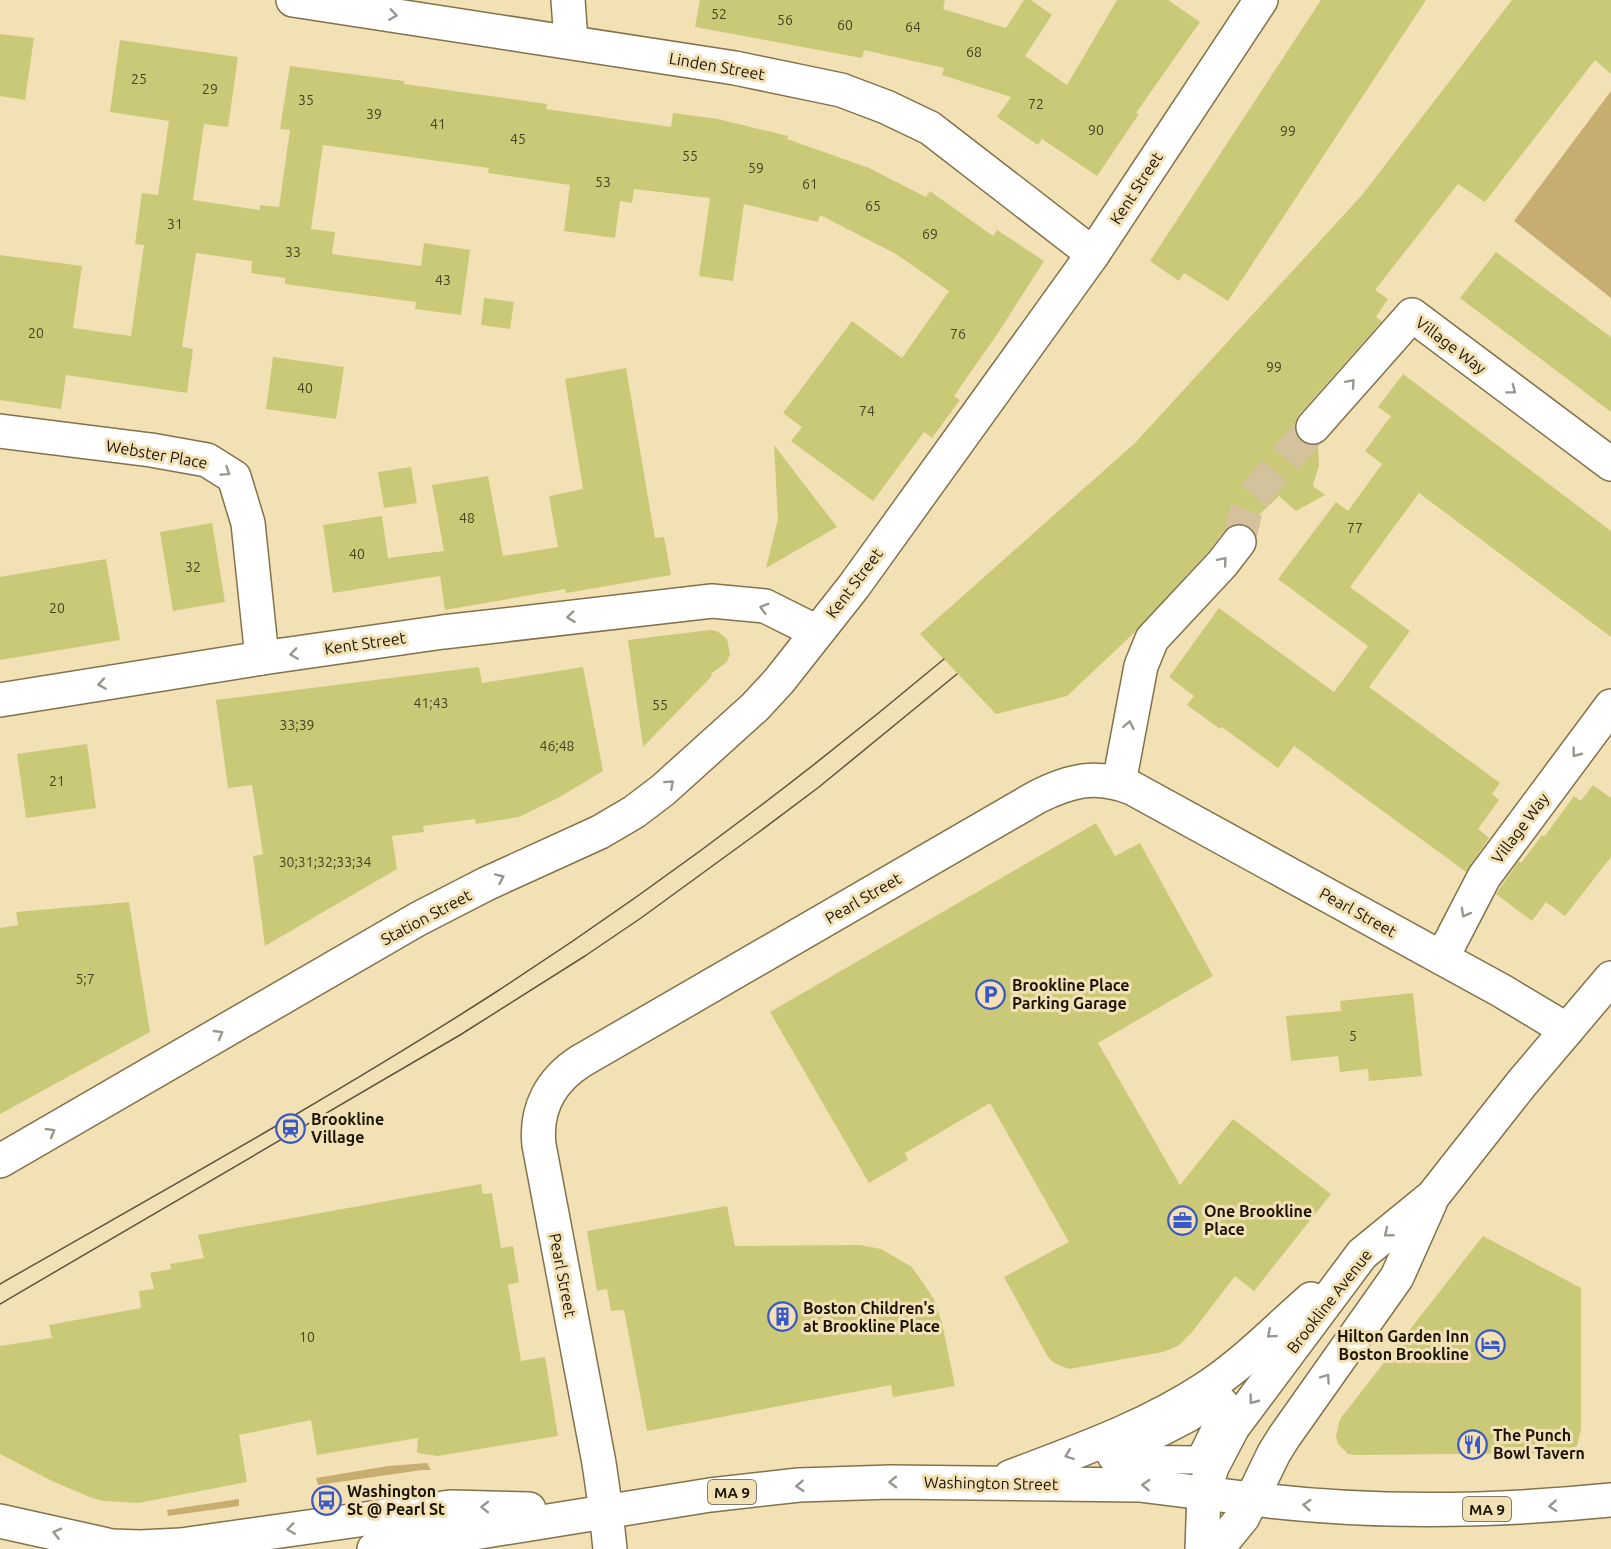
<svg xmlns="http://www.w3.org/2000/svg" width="1611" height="1549" font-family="Ubuntu,sans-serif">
<rect width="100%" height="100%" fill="#f3e1b6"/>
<g fill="#c7ad6f">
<path d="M1611 91V298L1514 221Z"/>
<path d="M427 1463 431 1470H422L318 1485 316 1478 388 1466Z"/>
<path d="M239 1499V1506L168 1516 167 1510Z"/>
</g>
<g fill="#cac978">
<path d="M700 0H945L943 9 1006 28 1024 0H1031L1052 15 1025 56 1067 85 1117 0H1168L1200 22 1136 113 1139 114 1097 176 1042 139 1038 145 997 117 1011 97 942 75 944 68 864 50 862 58 695 27Z"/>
<path d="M1321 0H1426L1228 301 1184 273 1179 281 1150 261Z"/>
<path d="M1512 0H1611V74L1595 60 1485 202 1458 184 1375 290 1388 299 1376 317 1382 321 1299 415 1295 423V432L1300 441 1309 445H1318L1319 465 1313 486 1325 495 1296 511 1279 496 1247 526 1241 523 1231 525 1224 531 1208 552 1135 632 1067 696 996 714 920 634 1135 443 1362 195Z"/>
<path d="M0 34 34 38 25 100 0 96Z"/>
<path d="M120 40 238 57 228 127 204 124 193 200 260 210V205L279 207 290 130 280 129 290 66 404 81V84L547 104 546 109 671 127 673 113 718 119 788 136 787 139 869 168 926 197 930 191 993 236 997 230 1044 261 998 333 954 396 960 400 932 438 924 432 873 501 791 441 802 427 783 413 852 321 902 358 949 291 896 254 820 215 818 222 744 204 733 281 699 276 710 198 634 189 632 203 620 201 615 238 564 231 570 185 488 173 489 168 323 145 311 229 335 232 332 254 421 266 424 243 470 250 461 315 415 309 416 302 285 284V278L251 273 252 261 196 253 182 347 193 349 187 393 66 375 61 409 0 400V255L82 266 73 328 131 336 144 245 135 244 142 193 158 195 169 121 110 112Z"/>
<path d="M1496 252 1611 337V412L1460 298Z"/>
<path d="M484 298 514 302 510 329 481 325Z"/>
<path d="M273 357 344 367 336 419 266 409Z"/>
<path d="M626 368 655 538 664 537 671 575 566 593 565 589 445 610 440 576 333 593 323 525 382 516 388 558 444 551 432 485 488 476 503 556 558 547 549 496 583 489 565 379Z"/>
<path d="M1403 374 1611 531V637L1419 493 1350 587 1410 631 1369 687 1500 783 1492 794 1499 800 1478 829 1489 838 1466 872 1294 746 1278 768 1222 727 1220 729 1187 705 1194 696 1169 677 1219 608 1334 692 1368 646 1278 579 1336 502 1348 511 1382 464 1365 451 1391 416 1378 407Z"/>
<path d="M774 445 837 527 766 568 778 519Z"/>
<path d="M411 467 417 503 384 508 378 472Z"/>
<path d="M212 523 225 602 173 611 160 532Z"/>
<path d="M106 559 120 640 0 660V577Z"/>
<path d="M710 630 717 631 727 639 730 654 727 662 712 673 711 677 643 747 628 640Z"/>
<path d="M479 667 482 683 583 667 603 771 558 798 519 817 476 824 475 819 423 826 424 832 392 836 397 869 265 946 253 856 263 854 252 785 228 788 216 700Z"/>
<path d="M87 744 96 808 26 818 17 754Z"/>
<path d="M1593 785 1611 798V857L1565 916 1546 902 1532 921 1496 894 1519 861 1521 863 1542 835 1544 837 1574 796 1581 801Z"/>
<path d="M1096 823 1115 856 1140 843 1213 976 1098 1043 1180 1185 1233 1119 1331 1194 1254 1291 1235 1276 1193 1331 1178 1346 1163 1352 1069 1369 1054 1363 1048 1357 1004 1277 1069 1242 990 1103 905 1153 908 1160 869 1183 770 1012Z"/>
<path d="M129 902 150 1032 0 1114V928L18 925 16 912Z"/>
<path d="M1413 993 1422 1076 1369 1081 1368 1069 1340 1072 1338 1056 1291 1061 1286 1016 1341 1011 1340 1001Z"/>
<path d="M481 1184 483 1194 492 1193 501 1248 513 1246 519 1282 508 1285 521 1361 545 1357 558 1436 438 1456 417 1453 418 1438 317 1455 311 1420 239 1435 247 1482 138 1503 104 1501 92 1498 52 1481 0 1454V1346L52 1338 49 1325 141 1308 139 1291 154 1289 150 1273 171 1269 170 1264 204 1258 198 1235Z"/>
<path d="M727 1206 735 1246 860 1245 881 1249 912 1267 934 1299 942 1323 955 1386 893 1397 891 1385 647 1431 624 1310 611 1311 607 1289 597 1291 587 1231Z"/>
<path d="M1483 1236 1581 1288V1429L1577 1446 1565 1453 1356 1455 1348 1454 1338 1444 1336 1437 1340 1419Z"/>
</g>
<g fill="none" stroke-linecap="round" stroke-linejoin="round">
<path stroke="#d3c29b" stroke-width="33" stroke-dasharray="33 16" stroke-linecap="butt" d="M1239 542 1245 515 1252 497 1313 427"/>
<defs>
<path id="pedestrian" d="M1216 1399H1221L1225 1403V1409L1201 1458 1198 1460 1113 1459 1111 1456 1113 1453 1164 1431 1189 1418Z"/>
<g id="minor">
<path d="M293 0 735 68 841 90 886 107 930 128 1093 254"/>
<path d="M568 0 571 41"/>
<path d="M1313 427 1412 315 1611 464"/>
<path d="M0 431 151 450 207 460 234 477 248 523 262 658"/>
<path d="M1119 783 1141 666 1152 639 1222 564 1239 542"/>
<path d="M1442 958 1484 877 1611 706"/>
<path d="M606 1511 599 1463 539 1145C535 1109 551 1080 581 1061L1037 797C1071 780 1096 774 1132 788L1502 991 1567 1030"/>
</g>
<g id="tertiary">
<path d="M0 700 262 658 443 632 712 601 765 606 817 632"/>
<path d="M0 1161 418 919 486 884 600 832 634 812 663 790 755 707 779 681 854 586 1093 254 1261 0"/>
<path d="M606 1511 610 1549"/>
</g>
<path id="primary" d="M1252 1499C1372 1514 1491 1512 1611 1500"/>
<g id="trunk">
<path d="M1010 1477C1078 1451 1145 1428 1206 1388 1244 1363 1277 1329 1311 1299"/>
<path d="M0 1521 112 1546 140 1547 181 1545 450 1507 529 1509"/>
<path d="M374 1549 710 1495 799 1485 891 1482 1139 1485 1252 1499"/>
<path d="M1202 1549 1204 1493 1212 1467 1233 1427 1362 1254 1433 1196 1522 1083 1611 978"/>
<path d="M1217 1549 1243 1517 1274 1453 1284 1437 1397 1277 1430 1203"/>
</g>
</defs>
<use href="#pedestrian" stroke="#82724b" stroke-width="30"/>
<use href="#minor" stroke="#82724b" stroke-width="36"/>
<use href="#tertiary" stroke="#82724b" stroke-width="36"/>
<use href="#primary" stroke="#82724b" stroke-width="36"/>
<use href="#trunk" stroke="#82724b" stroke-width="36"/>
<use href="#pedestrian" stroke="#fff" stroke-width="27"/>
<use href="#minor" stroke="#fff" stroke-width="33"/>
<use href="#tertiary" stroke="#fff" stroke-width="33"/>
<use href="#primary" stroke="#fff" stroke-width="33"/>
<use href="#trunk" stroke="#fff" stroke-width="33"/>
<g stroke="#5e553c" stroke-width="1.5">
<path d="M0 1284C166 1189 336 1095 496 992 652 891 801 779 944 659"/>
<path d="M0 1304 460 1035 585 956 641 918 759 832 819 787 957 674"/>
</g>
</g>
<defs><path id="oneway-chevron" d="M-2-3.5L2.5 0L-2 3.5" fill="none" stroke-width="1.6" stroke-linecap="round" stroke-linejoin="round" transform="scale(1.5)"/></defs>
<g stroke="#98968e">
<use href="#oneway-chevron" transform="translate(393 15) rotate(8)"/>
<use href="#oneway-chevron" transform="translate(1351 383) rotate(-49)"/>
<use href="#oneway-chevron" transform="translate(1512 390) rotate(37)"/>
<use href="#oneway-chevron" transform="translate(226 472) rotate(34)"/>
<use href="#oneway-chevron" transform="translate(1223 561) rotate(-50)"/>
<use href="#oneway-chevron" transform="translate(764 608) rotate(-164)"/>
<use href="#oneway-chevron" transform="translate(571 617) rotate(173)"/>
<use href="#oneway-chevron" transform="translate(294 654) rotate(172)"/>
<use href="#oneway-chevron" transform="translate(102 684) rotate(171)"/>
<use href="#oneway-chevron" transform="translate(1129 725) rotate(-78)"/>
<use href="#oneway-chevron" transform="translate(1576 753) rotate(127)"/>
<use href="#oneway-chevron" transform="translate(670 784) rotate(-42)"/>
<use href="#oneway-chevron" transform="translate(500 878) rotate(-24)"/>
<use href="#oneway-chevron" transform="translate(1465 913) rotate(119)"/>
<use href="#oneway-chevron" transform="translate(219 1034) rotate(-30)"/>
<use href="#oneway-chevron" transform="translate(51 1132) rotate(-30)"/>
<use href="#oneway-chevron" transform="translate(1388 1233) rotate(141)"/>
<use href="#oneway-chevron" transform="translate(1271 1334) rotate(139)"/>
<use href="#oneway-chevron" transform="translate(1326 1378) rotate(-55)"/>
<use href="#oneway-chevron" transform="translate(1253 1400) rotate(127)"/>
<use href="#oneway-chevron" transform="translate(1069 1455) rotate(159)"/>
<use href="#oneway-chevron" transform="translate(893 1482) rotate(179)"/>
<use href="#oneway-chevron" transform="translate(1146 1485) rotate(-177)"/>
<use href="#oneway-chevron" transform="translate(800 1486) rotate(176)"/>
<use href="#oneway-chevron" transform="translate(1307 1505) rotate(-175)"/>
<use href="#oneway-chevron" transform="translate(1553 1506) rotate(176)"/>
<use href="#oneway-chevron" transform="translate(485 1507) rotate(-179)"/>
<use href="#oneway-chevron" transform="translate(291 1529) rotate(172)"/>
<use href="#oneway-chevron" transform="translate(57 1533) rotate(-166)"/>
</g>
<defs>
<symbol id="parking-ring" viewBox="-11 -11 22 22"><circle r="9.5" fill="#f3e1b6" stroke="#3958ca" stroke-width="1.5"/><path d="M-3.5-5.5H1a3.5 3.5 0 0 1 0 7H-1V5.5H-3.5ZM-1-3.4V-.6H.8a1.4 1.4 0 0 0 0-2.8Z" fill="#3958ca"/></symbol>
<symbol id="station-ring" viewBox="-11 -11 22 22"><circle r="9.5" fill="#f3e1b6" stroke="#3958ca" stroke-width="1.5"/><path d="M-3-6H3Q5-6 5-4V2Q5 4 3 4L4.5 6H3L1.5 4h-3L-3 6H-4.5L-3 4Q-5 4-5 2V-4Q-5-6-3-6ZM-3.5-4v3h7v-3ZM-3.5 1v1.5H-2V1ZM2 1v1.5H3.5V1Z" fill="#3958ca"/></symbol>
<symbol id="office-ring" viewBox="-11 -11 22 22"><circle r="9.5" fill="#f3e1b6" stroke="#3958ca" stroke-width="1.5"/><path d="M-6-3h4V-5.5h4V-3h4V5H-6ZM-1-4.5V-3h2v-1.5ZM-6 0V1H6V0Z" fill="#3958ca"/></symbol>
<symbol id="building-ring" viewBox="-11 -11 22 22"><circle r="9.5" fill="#f3e1b6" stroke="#3958ca" stroke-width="1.5"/><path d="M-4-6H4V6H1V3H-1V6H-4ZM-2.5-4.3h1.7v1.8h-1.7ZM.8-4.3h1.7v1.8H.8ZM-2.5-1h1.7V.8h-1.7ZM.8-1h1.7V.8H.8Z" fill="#3958ca"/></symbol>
<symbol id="hotel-ring" viewBox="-11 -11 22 22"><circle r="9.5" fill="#f3e1b6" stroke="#3958ca" stroke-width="1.5"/><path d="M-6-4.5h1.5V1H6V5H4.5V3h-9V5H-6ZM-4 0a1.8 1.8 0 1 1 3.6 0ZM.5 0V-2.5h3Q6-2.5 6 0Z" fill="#3958ca"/></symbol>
<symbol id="restaurant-ring" viewBox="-11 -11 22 22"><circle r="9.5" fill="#f3e1b6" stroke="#3958ca" stroke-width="1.5"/><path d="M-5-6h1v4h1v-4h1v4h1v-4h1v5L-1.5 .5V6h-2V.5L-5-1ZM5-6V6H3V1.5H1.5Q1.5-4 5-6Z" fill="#3958ca"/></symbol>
<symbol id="bus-ring" viewBox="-11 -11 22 22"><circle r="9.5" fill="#f3e1b6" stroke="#3958ca" stroke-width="1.5"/><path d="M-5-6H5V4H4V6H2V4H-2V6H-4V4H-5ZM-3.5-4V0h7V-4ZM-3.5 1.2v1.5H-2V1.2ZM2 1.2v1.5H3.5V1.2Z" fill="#3958ca"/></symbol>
</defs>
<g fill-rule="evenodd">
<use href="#parking-ring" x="974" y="978" width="33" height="33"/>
<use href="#station-ring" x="274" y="1112" width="33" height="33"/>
<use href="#office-ring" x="1166" y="1204" width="33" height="33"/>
<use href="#building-ring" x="766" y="1300" width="33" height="33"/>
<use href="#hotel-ring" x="1474" y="1328" width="33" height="33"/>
<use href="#restaurant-ring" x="1456" y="1428" width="33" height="33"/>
<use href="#bus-ring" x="310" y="1484" width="33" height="33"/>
</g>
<g text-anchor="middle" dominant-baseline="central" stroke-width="6" stroke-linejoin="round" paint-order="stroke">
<g font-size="14" fill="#474222">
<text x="719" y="14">52</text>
<text x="785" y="20">56</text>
<text x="845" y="25">60</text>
<text x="913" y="27">64</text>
<text x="974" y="52">68</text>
<text x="139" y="79">25</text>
<text x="210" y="89">29</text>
<text x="306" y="100">35</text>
<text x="1036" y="104">72</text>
<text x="374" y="114">39</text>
<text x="438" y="124">41</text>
<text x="1096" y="130">90</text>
<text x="1288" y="131">99</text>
<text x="518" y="139">45</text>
<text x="690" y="156">55</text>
<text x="756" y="168">59</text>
<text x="603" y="182">53</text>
<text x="810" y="184">61</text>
<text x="873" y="206">65</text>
<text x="175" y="224">31</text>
<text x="930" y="234">69</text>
<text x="293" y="252">33</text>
<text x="443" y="280">43</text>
<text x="36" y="333">20</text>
<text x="958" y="334">76</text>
<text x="1274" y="367">99</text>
<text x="305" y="388">40</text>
<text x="867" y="411">74</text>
<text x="467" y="518">48</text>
<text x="1355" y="528">77</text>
<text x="357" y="554">40</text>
<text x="193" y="567">32</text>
<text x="57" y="608">20</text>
<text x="431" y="703">41;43</text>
<text x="660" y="705">55</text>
<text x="297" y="725">33;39</text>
<text x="557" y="746">46;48</text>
<text x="57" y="781">21</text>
<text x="325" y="862">30;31;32;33;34</text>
<text x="85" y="979">5;7</text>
<text x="1353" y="1036">5</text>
<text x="307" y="1337">10</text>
</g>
<g fill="#f3e1b6" stroke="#5c523a" stroke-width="1.5">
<rect x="708" y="1480" width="48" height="24" rx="4.5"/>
<rect x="1463" y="1497" width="48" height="24" rx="4.5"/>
</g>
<g font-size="15" font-weight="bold" fill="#1b1505">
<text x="732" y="1492">MA 9</text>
<text x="1487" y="1509">MA 9</text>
</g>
<g font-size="16" fill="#1b1505" stroke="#f3e1b6">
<text transform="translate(717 66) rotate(10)">Linden Street</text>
<text transform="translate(1136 188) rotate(-57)">Kent Street</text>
<text transform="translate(1451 345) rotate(37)">Village Way</text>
<text transform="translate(157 454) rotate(10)">Webster Place</text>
<text transform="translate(854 583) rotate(-53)">Kent Street</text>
<text transform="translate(365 643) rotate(-8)">Kent Street</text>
<text transform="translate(1520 828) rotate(-53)">Village Way</text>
<text transform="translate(863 898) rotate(-30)">Pearl Street</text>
<text transform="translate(1358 912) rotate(29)">Pearl Street</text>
<text transform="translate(426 917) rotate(-28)">Station Street</text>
<text transform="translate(563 1275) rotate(79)">Pearl Street</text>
<text transform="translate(1329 1301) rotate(-52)">Brookline Avenue</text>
<text transform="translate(991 1483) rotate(1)">Washington Street</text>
</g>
<g font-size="16" font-weight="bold" fill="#1b1505" stroke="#f3e1b6" text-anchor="start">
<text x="1012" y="985">Brookline Place<tspan x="1012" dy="18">Parking Garage</tspan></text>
<text x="311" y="1119">Brookline<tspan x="311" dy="18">Village</tspan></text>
<text x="1204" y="1211">One Brookline<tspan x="1204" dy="18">Place</tspan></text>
<text x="803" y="1308">Boston Children's<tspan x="803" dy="18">at Brookline Place</tspan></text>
<text x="1469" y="1336" text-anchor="end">Hilton Garden Inn<tspan x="1469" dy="18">Boston Brookline</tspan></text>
<text x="1493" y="1435">The Punch<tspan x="1493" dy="18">Bowl Tavern</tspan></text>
<text x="347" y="1491">Washington<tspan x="347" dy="18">St @ Pearl St</tspan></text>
</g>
</g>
</svg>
